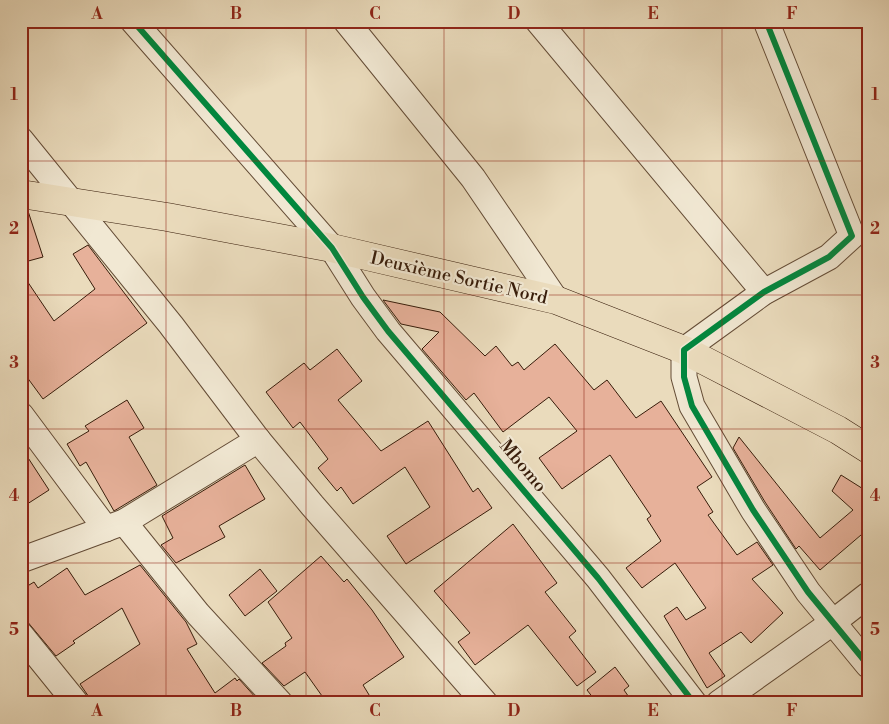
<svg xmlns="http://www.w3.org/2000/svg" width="889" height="724" font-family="'Libre Bodoni',serif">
<rect width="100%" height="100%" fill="#eadbbc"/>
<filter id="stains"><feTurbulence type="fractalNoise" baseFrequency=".004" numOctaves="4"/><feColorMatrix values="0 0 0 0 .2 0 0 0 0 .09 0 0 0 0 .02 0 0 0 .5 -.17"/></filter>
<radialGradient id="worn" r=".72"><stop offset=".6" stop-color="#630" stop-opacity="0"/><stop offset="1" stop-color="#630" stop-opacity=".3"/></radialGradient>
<g fill="#e7b19a" stroke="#371c0a">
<path d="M21 210 28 211 43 257 21 263Z"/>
<path d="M88 245 147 323 43 399 21 369V272L54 321 95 289 73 254Z"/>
<path d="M383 300 440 312 485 356 496 346 512 366 518 362 524 370 555 344 594 390 607 380 636 418 661 401 712 477 697 487 713 512 708 515 737 555 757 542 773 565 752 579 783 613 751 643 741 632 709 653 725 676 707 688 664 616 677 607 686 620 706 608 675 563 642 588 626 568 661 541 647 519 651 516 610 455 562 489 539 458 577 431 549 397 503 432 474 393 466 400 422 349 439 332 401 324Z"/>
<path d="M337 349 362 381 338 400 381 451 428 421 473 492 478 488 492 508 406 564 387 536 430 507 405 467 353 504 341 487 337 491 318 468 328 459 300 422 293 428 266 392 304 363 310 370Z"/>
<path d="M127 400 144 428 129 437 157 485 114 511 86 462 80 466 67 444 89 431 85 426Z"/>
<path d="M739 437 820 538 853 510 832 491 841 475 868 492V529L820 570 799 546 796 549 765 502 733 448Z"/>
<path d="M21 447 49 490 21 508Z"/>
<path d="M245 465 265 499 219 526 225 537 176 563 161 545 173 538 162 516Z"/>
<path d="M513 524 557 583 545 592 576 631 569 637 596 672 577 686 528 625 475 665 458 642 470 633 434 591Z"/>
<path d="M321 556 344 582 347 579 372 610 404 657 363 685 374 703H327L305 672 284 686 262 663 286 646 285 643 292 638 268 602Z"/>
<path d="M140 565 186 622 197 644 187 649 215 693 235 678 237 681 239 679 257 699 253 703H93L80 684 140 644 122 608 73 641 75 643 56 656 21 614V590L34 582 38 588 67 568 85 595Z"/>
<path d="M260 569 277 591 245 616 229 595Z"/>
<path d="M615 667 629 686 624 690 633 703H597L587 690Z"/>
</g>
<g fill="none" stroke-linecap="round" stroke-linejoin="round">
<defs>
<g id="minor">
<path d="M133 21 332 248 363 297 388 331 598 578 694 703"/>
<path d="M346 21 473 178 556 300"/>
<path d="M538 21 764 292"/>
<path d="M766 21 852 236 829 257 764 292 684 350V377L692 406 753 510 808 592 868 665"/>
<path d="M21 140 171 325 258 440 312 505 485 703"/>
<path d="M21 415 106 529"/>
<path d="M124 522 198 614 280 703"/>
<path d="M21 560 124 522 258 440"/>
<path d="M21 635 76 703"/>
<path d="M719 703 832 623 868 595"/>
</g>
<path id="major" d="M21 194 167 217 332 248 556 300 684 350 838 430 868 449"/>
</defs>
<use href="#minor" stroke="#644c36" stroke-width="27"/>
<use href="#major" stroke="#371c0a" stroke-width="29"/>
<use href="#minor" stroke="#f1e8d3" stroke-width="25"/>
<use href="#major" stroke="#eadbbc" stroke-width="28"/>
<defs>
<g id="cycleway">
<path d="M133 21 332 248 363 297 388 331 598 578 694 703"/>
<path d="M766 21 852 236 829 257 764 292 684 350V377L692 406 753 510 808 592 868 665"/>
</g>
</defs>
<use href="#cycleway" stroke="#f1e8d3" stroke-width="9"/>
<use href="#cycleway" stroke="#00873e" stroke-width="6"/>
</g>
<path fill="none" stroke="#8f2418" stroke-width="1" stroke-opacity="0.55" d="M166 21V703M306 21V703M444 21V703M584 21V703M722 21V703M21 161H868M21 295H868M21 429H868M21 563H868"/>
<g text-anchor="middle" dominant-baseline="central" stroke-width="4.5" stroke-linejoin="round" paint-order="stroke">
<g font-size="18" fill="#371c0a" stroke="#f1e8d3">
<text transform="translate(459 278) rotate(13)">Deuxième Sortie Nord</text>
<text transform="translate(523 466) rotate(50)">Mbomo</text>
</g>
</g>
<rect width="889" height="724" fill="none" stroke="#eadbbc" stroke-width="55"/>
<rect x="28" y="28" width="834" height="668" fill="none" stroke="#8f2418" stroke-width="2"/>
<g font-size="16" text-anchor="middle" font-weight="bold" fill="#8f2418">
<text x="97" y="19">A</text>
<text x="236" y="19">B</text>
<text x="375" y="19">C</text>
<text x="514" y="19">D</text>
<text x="653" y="19">E</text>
<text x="792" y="19">F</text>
<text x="14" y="100">1</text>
<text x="875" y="100">1</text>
<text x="14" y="234">2</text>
<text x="875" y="234">2</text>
<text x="14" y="368">3</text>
<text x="875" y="368">3</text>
<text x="14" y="501">4</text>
<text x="875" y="501">4</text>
<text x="14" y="635">5</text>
<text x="875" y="635">5</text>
<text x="97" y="716">A</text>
<text x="236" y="716">B</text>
<text x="375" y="716">C</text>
<text x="514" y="716">D</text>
<text x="653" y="716">E</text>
<text x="792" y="716">F</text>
</g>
<rect width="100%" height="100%" filter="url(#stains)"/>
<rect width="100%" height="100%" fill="url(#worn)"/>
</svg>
